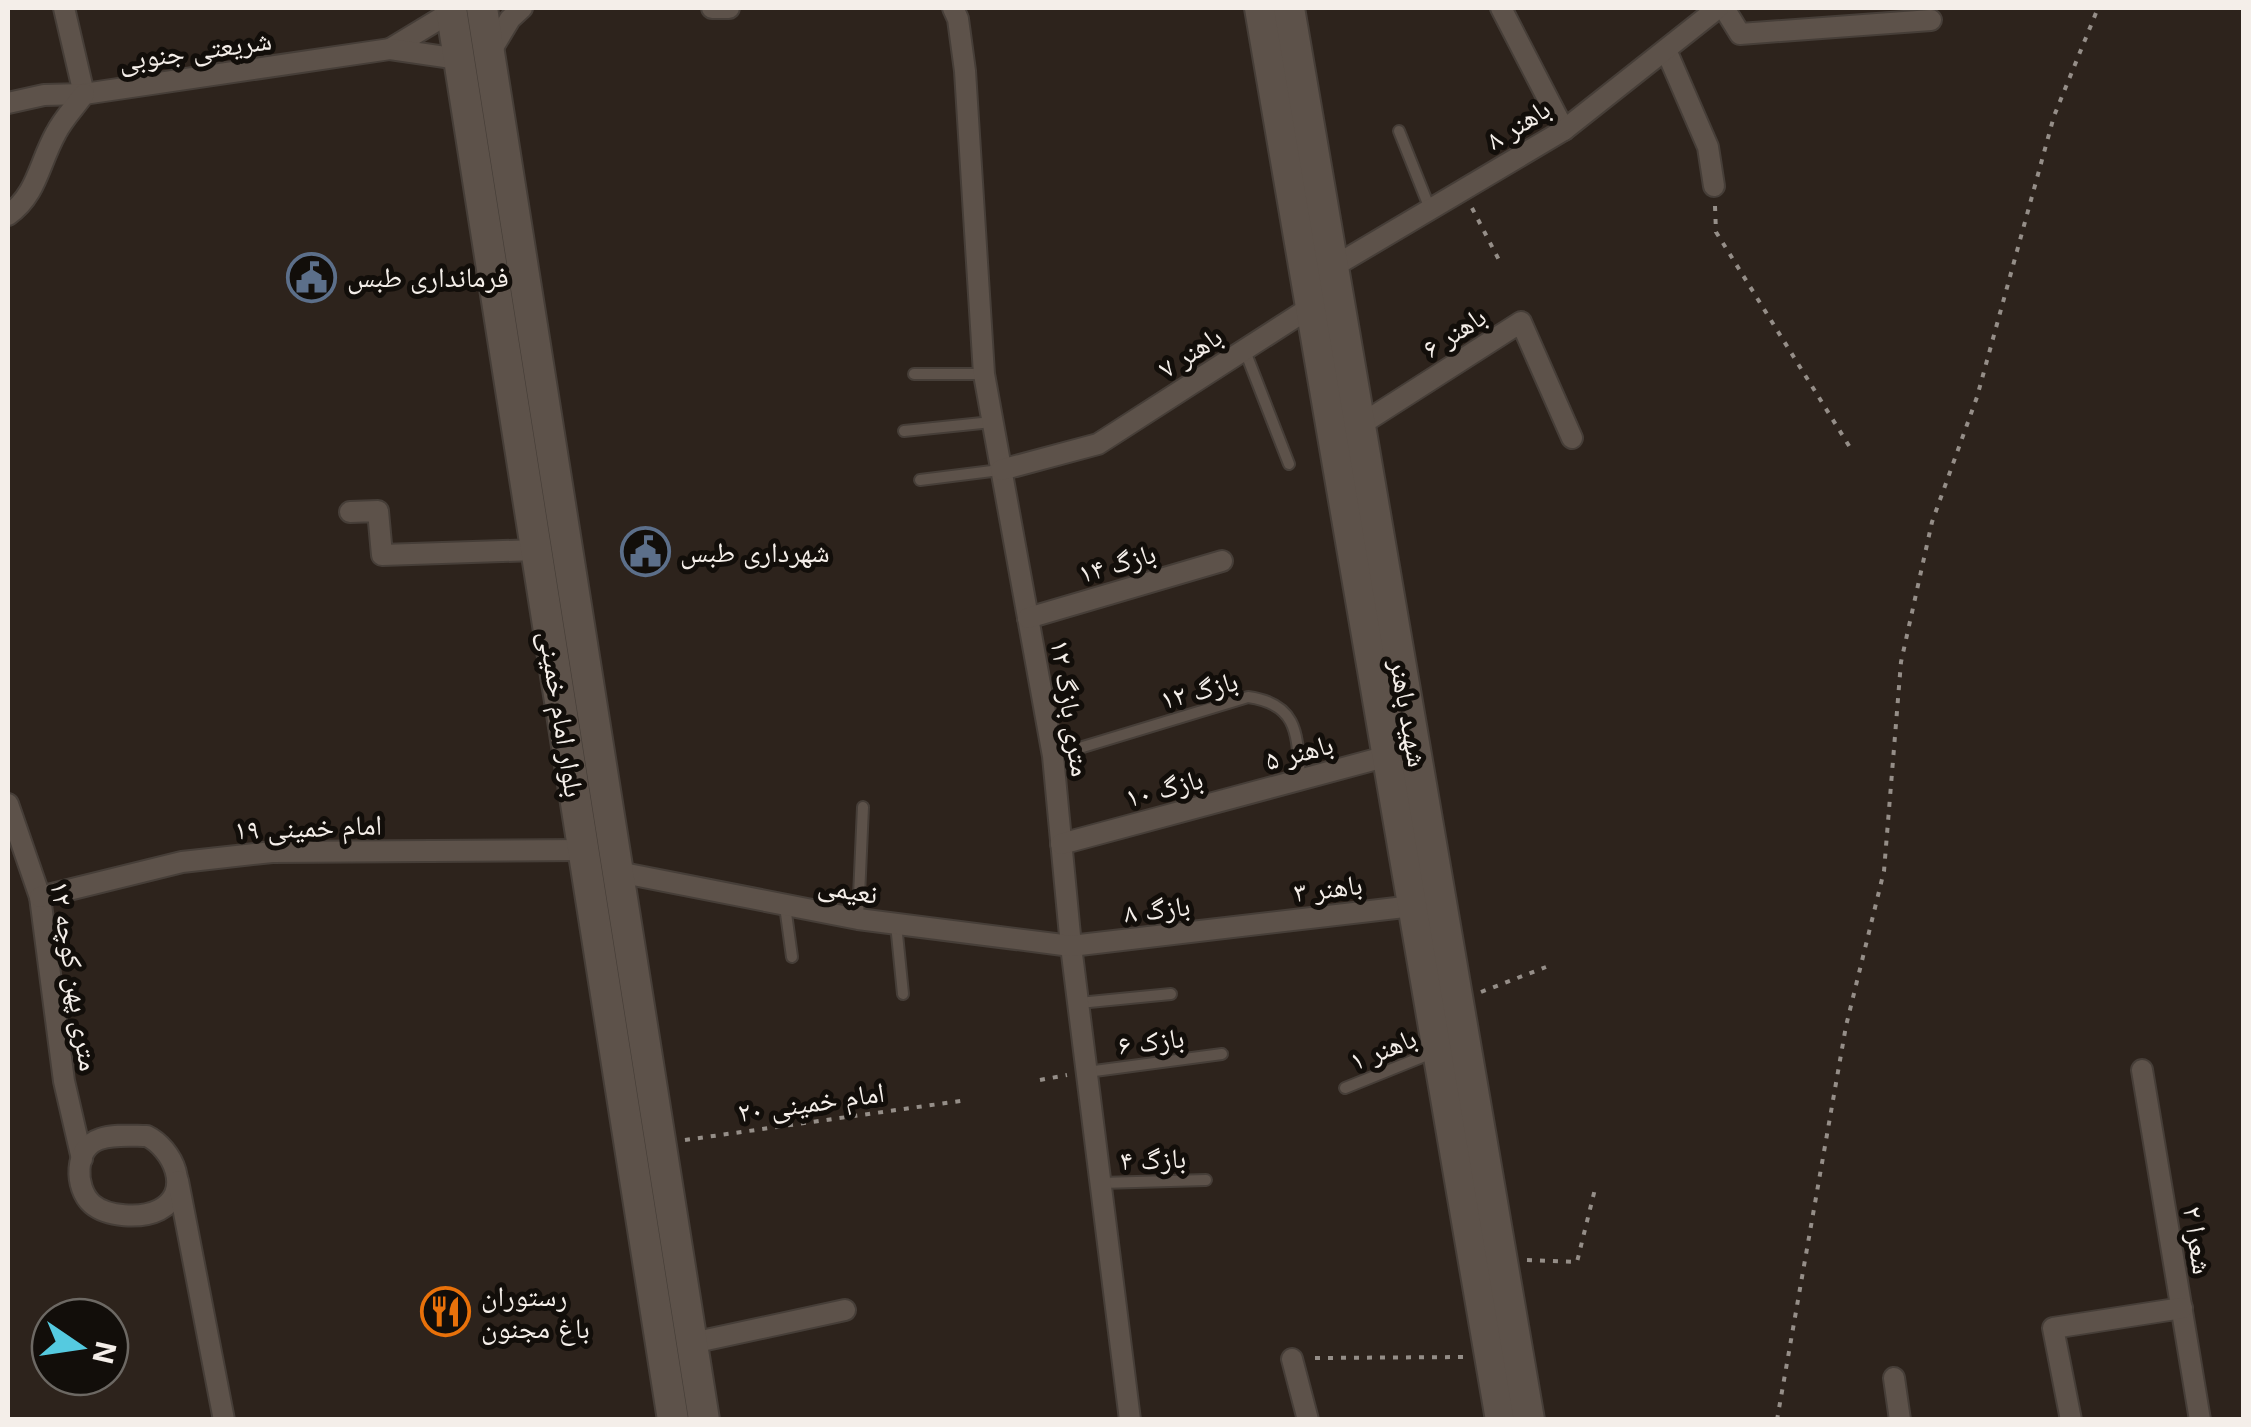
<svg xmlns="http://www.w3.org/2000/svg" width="2251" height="1427" font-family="Inter,'Noto Naskh Arabic',sans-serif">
<rect width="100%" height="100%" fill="#2d231c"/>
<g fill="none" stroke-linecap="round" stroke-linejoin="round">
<defs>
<g id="lane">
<path d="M1399 131 1430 209"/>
<path d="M1245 351 1289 464"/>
<path d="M914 374H983"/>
<path d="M904 431 992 422"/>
<path d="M920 480 1000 470"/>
<path d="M1053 756 1248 697C1300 704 1297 737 1300 780"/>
<path d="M785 906 792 957"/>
<path d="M858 918 863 807"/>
<path d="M896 924 903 994"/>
<path d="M1079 1003 1171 994"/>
<path d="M1087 1072 1222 1054"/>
<path d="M1345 1088 1432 1053"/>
<path d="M1101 1183 1206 1180"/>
</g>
<g id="street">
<path d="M64 8 84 94"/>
<path d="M712 8H729"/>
<path d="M953 8 958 19 965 71 984 374 1053 756 1071 946 1130 1420"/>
<path d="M1501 8 1564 130"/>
<path d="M1724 8 1740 34 1931 20"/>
<path d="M390 49 451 12"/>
<path d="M1666 50 1708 147 1714 186"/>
<path d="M489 54 510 19 522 8"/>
<path d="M8 103 44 95 84 94 390 49 459 59"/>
<path d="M8 215C37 195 39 163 56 133 63 119 75 107 84 94"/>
<path d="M1333 267 1564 130 1718 8"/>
<path d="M1360 425 1521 322 1572 438"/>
<path d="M1001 470 1098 444 1311 307"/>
<path d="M350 512 378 511 382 555 536 550"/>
<path d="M1028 618 1222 561"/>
<path d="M8 804 40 897 64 1081 82 1159"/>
<path d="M1061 844 1388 756"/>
<path d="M618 872 858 919 1071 946 1413 906"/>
<path d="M40 897 182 862 272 852 583 850"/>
<path d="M2142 1070 2200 1420"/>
<path d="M147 1136C172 1148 194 1192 159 1210 141 1219 107 1217 92 1204 74 1188 74 1147 100 1139 114 1134 133 1136 147 1136Z"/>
<path d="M178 1181 224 1420"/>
<path d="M692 1343 845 1310"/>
<path d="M1292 1359 1308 1420"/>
<path d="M1894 1378 1900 1420"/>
<path d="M2071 1420 2053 1328 2182 1308"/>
</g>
<g id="secondary">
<path d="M451 8 673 1420"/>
<path d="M482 8 704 1420"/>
<path d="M1260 8 1501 1420"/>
<path d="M1289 8 1529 1420"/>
</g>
</defs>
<use href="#lane" stroke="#463e38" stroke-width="14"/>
<use href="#street" stroke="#463e38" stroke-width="24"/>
<use href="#secondary" stroke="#463e38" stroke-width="34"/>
<g stroke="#958e88" stroke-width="4" stroke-dasharray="5 8" stroke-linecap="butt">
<path d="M1715 206 1716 232 1851 449"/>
<path d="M1472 208 1499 260"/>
<path d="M1481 992 1546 967"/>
<path d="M1040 1080 1067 1075"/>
<path d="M685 1140 967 1100"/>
<path d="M1527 1260 1577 1262 1595 1189"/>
<path d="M1315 1358 1465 1357"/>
<path d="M1777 1420 1846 1026 1884 871 1901 662 1932 522 1977 397 2054 116 2098 8"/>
</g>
<use href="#lane" stroke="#5d524a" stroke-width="10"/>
<use href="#street" stroke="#5d524a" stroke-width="20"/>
<use href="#secondary" stroke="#5d524a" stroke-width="30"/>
</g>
<defs>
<symbol id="civic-ring" viewBox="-11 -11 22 22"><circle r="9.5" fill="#120e0a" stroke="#5c6f8a" stroke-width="1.5"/><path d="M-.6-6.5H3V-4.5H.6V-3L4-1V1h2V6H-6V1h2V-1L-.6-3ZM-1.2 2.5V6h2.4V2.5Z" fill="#5c6f8a"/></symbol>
<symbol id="restaurant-ring" viewBox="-11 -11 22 22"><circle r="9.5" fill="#120e0a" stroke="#e8710a" stroke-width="1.5"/><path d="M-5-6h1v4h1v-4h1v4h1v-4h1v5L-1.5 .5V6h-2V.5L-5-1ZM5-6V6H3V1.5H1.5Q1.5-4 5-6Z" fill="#e8710a"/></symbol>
</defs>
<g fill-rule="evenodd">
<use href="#civic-ring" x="284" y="250" width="55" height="55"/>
<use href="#civic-ring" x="618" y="524" width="55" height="55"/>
<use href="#restaurant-ring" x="418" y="1284" width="55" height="55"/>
</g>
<g text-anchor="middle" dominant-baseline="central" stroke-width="10" stroke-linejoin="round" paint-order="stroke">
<g font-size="28" fill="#f4eee9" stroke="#120e0a">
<text transform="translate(195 50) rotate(-8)">شریعتی جنوبی</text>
<text transform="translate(1518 124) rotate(-32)">باهنر ۸</text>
<text transform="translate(1454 332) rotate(-33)">باهنر ۶</text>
<text transform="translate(1190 352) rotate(-33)">باهنر ۷</text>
<text transform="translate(1117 563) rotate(-16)">بازگ ۱۴</text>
<text transform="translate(1199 690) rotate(-15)">بازگ ۱۲</text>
<text transform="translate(1071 708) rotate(81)">۱۲ متری بازگ</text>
<text transform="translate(1409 713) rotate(80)">شهید باهنر</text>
<text transform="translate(562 714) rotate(81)">بلوار امام خمینی</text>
<text transform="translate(1299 752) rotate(-15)">باهنر ۵</text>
<text transform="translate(1164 788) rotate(-15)">بازگ ۱۰</text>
<text transform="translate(308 827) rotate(-2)">امام خمینی ۱۹</text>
<text transform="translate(1328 888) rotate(-7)">باهنر ۳</text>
<text transform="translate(848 889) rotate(10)">نعیمی</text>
<text transform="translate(1157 909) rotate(-7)">بازگ ۸</text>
<text transform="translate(75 976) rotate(81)">۱۲ متری پهن کوچه</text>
<text transform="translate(1151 1041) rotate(-7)">بازک ۶</text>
<text transform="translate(1383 1049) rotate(-22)">باهنر ۱</text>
<text transform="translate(811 1102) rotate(-8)">امام خمینی ۲۰</text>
<text transform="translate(1153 1159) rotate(-2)">بازگ ۴</text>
<text transform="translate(2198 1240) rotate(81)">شعرا ۲</text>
</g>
<g font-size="28" fill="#f4eee9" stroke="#120e0a" text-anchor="start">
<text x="347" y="277">فرمانداری طبس</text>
<text x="680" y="552">شهرداری طبس</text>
<text x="481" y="1296">رستوران<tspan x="481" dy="32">باغ مجنون</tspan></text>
</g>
</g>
<rect width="2251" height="1427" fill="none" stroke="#f4eee9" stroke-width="20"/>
<g transform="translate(80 1347) rotate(103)"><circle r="48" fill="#120e0a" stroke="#6c6863" stroke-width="2.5"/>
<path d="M0-8L18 38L0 25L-18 38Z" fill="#55cae0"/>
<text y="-15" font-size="28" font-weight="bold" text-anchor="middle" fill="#f4eee9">N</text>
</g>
</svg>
